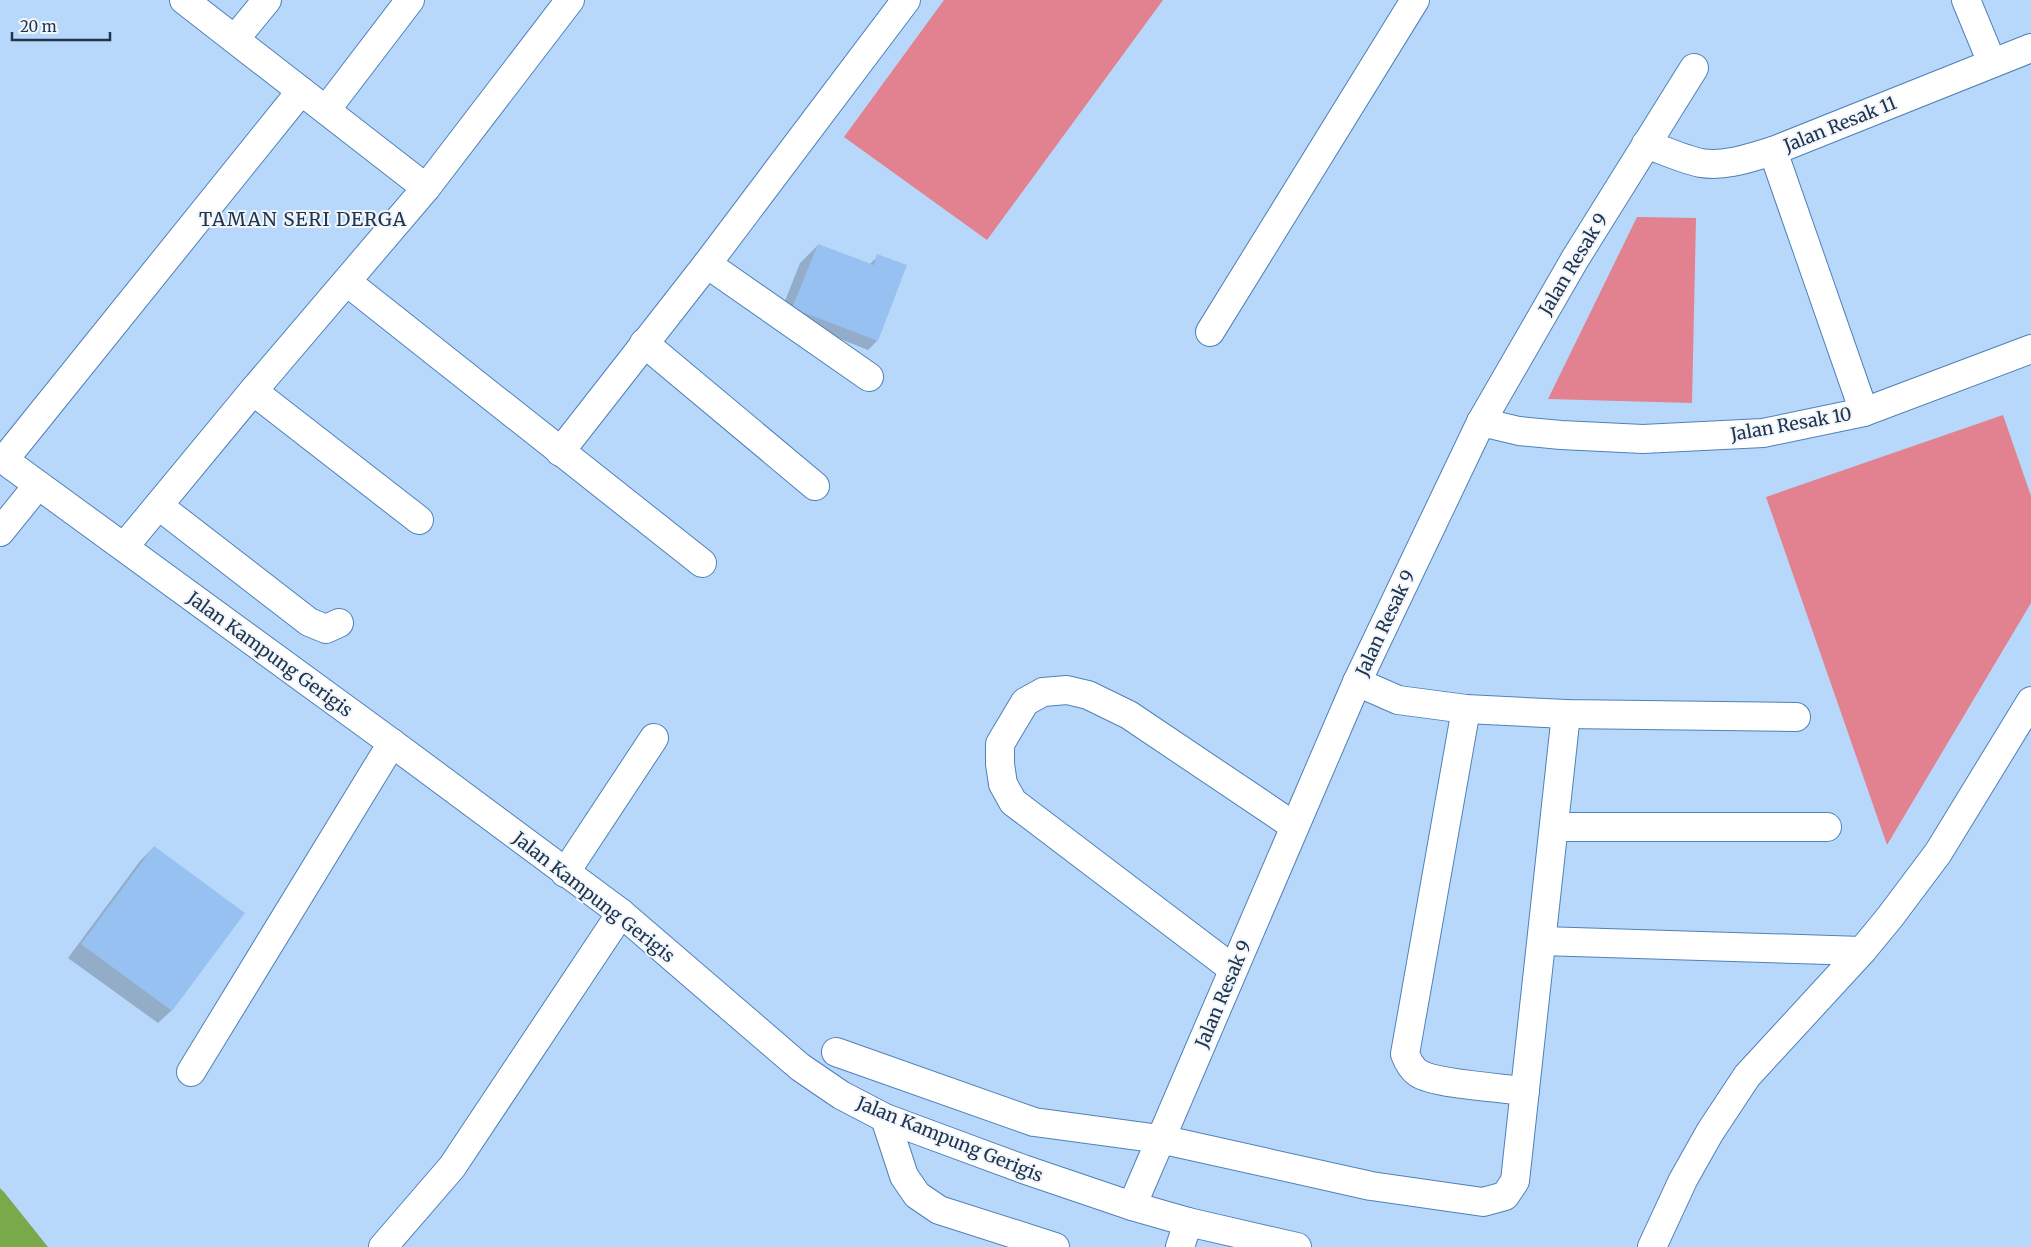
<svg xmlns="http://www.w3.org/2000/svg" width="2031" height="1247" font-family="Merriweather,serif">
<rect width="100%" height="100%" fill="#b8d8fb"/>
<g fill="#e2818f">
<path d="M944 0H1163L987 240 844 137Z"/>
<path d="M1637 217 1696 218 1692 403 1548 399Z"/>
<path d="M2003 415 2031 496V603L1887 845 1766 497Z"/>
</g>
<path fill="#79a94a" d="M0 1188 4 1192 48 1247H0Z"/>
<g fill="#0003">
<path d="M818 245 869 265 878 256 877 341 868 350 838 338 829 347 775 326 800 263Z"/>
<path d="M154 847 172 1010 158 1023 68 958 140 861Z"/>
</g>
<g fill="#97c1f0">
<path d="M818 244 874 265 877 254 907 265 878 341 792 308Z"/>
<path d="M154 846 245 913 172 1011 81 944Z"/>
</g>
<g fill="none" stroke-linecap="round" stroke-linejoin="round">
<defs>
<g id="minor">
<path d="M184 0 426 188"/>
<path d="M1966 0 1992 63"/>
<path d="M235 39 267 0"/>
<path d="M326 110 410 0"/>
<path d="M1646 144C1663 150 1682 159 1701 163 1725 167 1749 158 1773 151L2031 48"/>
<path d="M1773 151 1864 412"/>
<path d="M707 264 869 377"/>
<path d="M347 282 702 563"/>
<path d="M1210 332 1415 0"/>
<path d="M644 343 815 486"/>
<path d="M253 391 419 520"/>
<path d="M1481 422 1519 431 1561 435 1643 439 1763 433 1864 412 2031 349"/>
<path d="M560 452 707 264 906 0"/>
<path d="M0 457 392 743 621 913 800 1067 841 1095 885 1118 1023 1169 1132 1206 1188 1222 1297 1247"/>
<path d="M4 460 301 91"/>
<path d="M159 506 309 622 326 629 339 623"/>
<path d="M0 532 38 485"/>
<path d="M124 547 253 391 426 188 570 0"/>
<path d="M1357 682 1398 700 1466 709 1566 714 1796 717"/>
<path d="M1466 709 1405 1054C1408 1062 1411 1068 1418 1073 1434 1084 1502 1088 1525 1091"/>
<path d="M1554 827H1827"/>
<path d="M565 873 654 738"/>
<path d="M1542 941 1862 951"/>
<path d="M1233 969 1013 802 1003 784 1000 764V744L1025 702 1043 692 1067 690 1088 695 1129 715 1294 826"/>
<path d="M836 1052 1034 1122 1160 1139 1371 1186 1483 1202 1505 1196 1515 1181 1566 714"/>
<path d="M191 1072 392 743"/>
<path d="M885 1118 904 1176 917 1195 939 1210 1055 1247"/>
<path d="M1132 1206 1357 682 1481 422 1575 259 1694 68"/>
<path d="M383 1247 452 1167 621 913"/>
<path d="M1180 1247 1188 1222"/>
<path d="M1652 1247 1683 1180 1710 1132 1747 1076 1862 951 1890 917 1938 853 2031 701"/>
</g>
</defs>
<use href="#minor" stroke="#4f81b7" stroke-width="30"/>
<use href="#minor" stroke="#fff" stroke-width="28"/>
</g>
<g text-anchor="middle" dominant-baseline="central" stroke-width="4" stroke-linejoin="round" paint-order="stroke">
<g font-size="18" fill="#20354d" stroke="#f1f6fc">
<text transform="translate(1840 124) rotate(-22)">Jalan Resak 11</text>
<text transform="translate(1573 264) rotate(-59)">Jalan Resak 9</text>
<text transform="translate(1791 424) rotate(-10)">Jalan Resak 10</text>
<text transform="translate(1385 623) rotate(-65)">Jalan Resak 9</text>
<text transform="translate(270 654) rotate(36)">Jalan Kampung Gerigis</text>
<text transform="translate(594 897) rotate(38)">Jalan Kampung Gerigis</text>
<text transform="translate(1223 994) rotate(-67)">Jalan Resak 9</text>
<text transform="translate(950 1139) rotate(22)">Jalan Kampung Gerigis</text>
</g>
<g font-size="19" letter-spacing="1" fill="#20354d" stroke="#f1f6fc">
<text x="303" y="219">TAMAN SERI DERGA</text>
</g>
</g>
<path d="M12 32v8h98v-8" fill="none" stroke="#20354d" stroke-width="2.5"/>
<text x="20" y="32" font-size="15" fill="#20354d" stroke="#f1f6fc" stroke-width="4" paint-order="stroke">20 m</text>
</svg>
